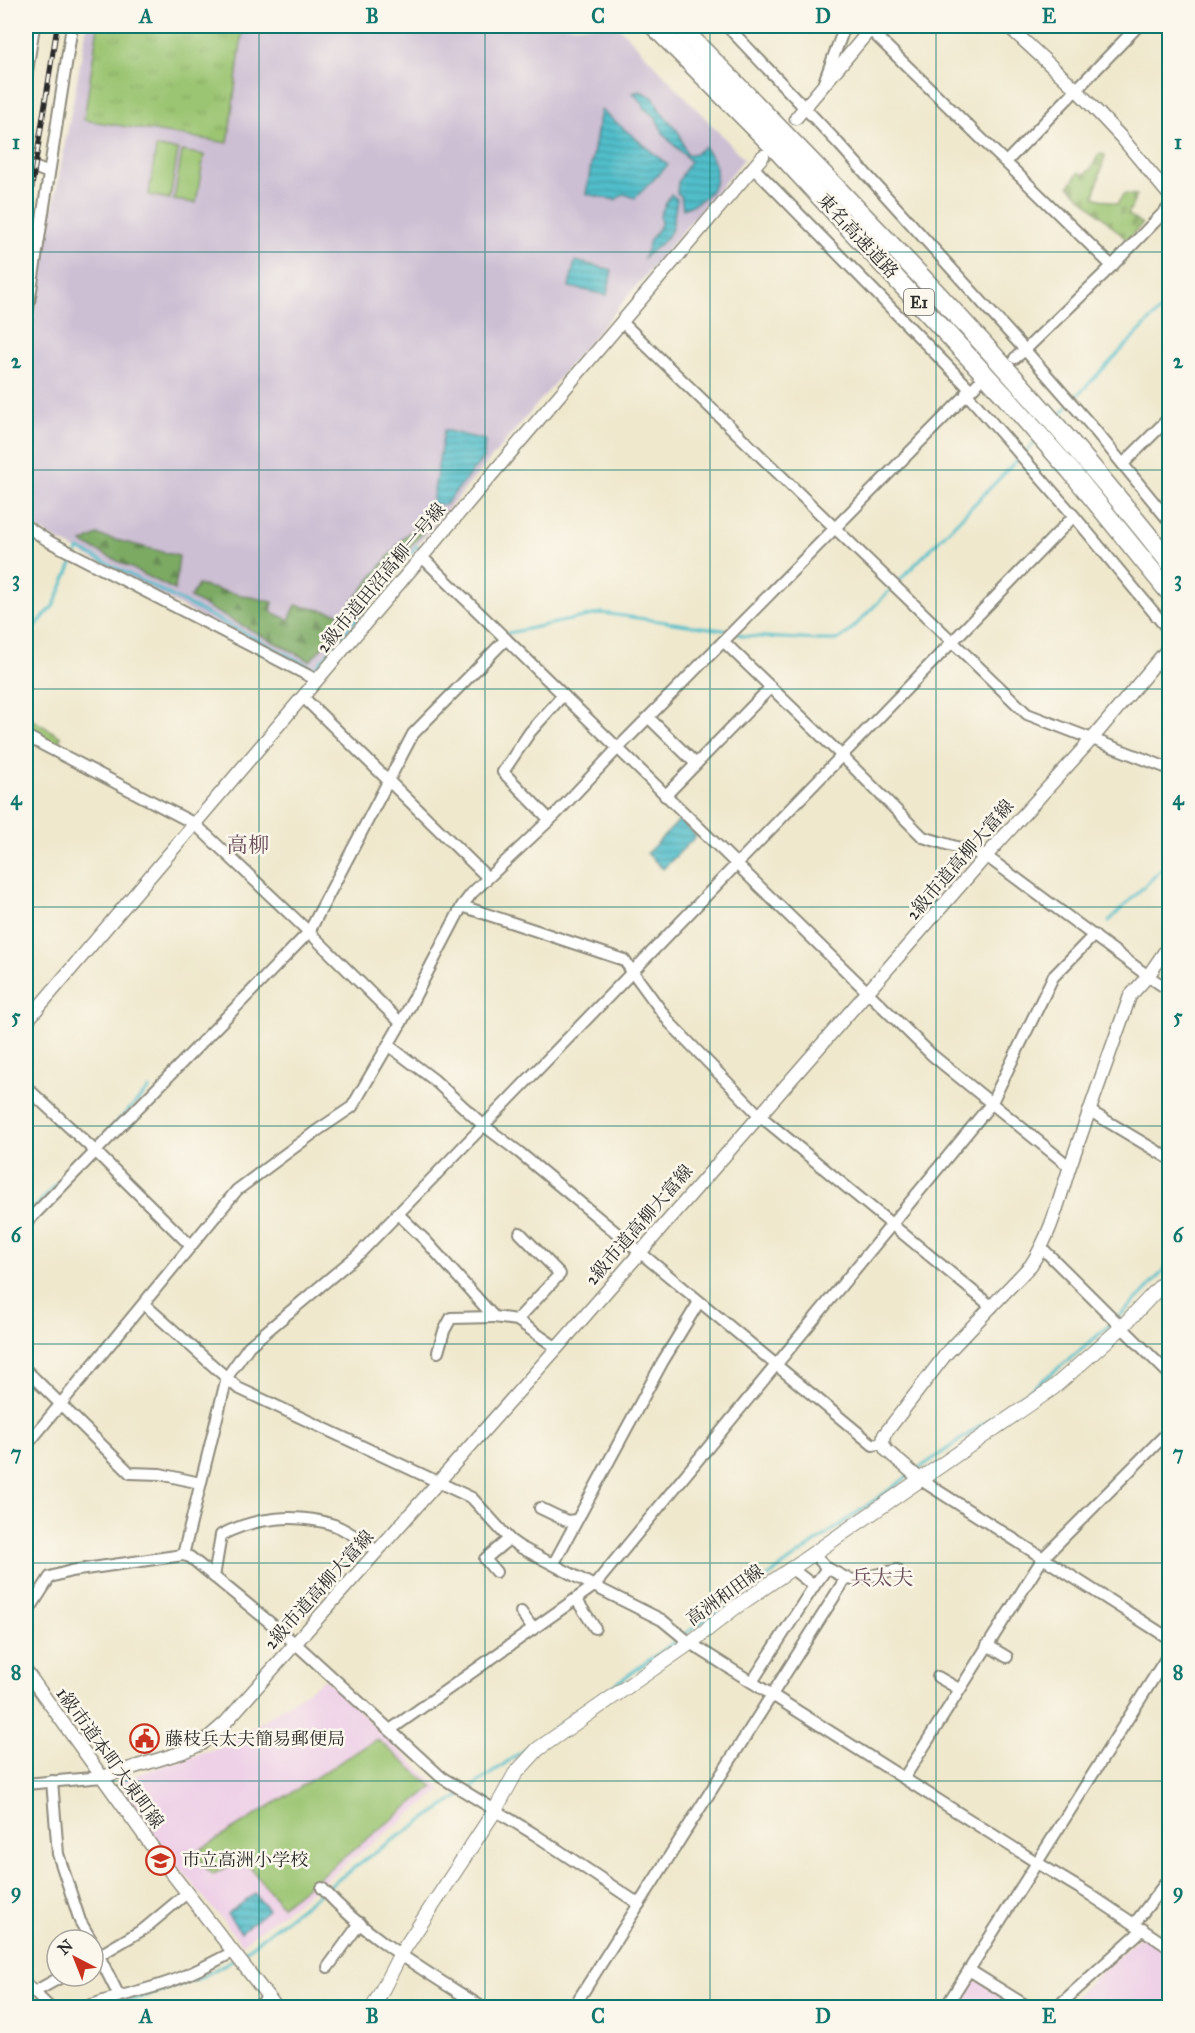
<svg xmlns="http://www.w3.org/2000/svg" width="1195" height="2033" font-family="'IM FELL Great Primer','Noto Serif JP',serif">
<defs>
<pattern id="grass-tufts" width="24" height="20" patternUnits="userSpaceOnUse" patternTransform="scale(1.5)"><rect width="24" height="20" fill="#9bc572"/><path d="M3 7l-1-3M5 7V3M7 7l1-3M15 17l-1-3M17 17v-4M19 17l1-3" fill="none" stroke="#86a963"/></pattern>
<pattern id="forest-firs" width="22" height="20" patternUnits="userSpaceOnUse" patternTransform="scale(1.5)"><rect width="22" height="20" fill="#7caa64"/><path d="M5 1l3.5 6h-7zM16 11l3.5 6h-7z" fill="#668b53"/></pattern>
<pattern id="cemetery-stones" width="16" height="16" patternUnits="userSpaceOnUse" patternTransform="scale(1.5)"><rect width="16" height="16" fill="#9bc572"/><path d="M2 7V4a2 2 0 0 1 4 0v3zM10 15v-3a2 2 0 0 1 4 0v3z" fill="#86a963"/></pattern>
<pattern id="water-rules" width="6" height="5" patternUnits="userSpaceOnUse" patternTransform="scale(1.5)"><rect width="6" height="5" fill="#51beca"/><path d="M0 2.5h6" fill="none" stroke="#439ba4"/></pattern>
</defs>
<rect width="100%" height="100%" fill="#fbf7ec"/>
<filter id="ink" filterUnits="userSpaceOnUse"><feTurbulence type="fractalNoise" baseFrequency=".0167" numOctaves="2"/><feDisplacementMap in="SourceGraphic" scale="12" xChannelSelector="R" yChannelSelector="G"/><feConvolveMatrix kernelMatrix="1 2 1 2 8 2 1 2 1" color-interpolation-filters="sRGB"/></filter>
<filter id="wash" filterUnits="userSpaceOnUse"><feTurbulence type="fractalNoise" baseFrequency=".008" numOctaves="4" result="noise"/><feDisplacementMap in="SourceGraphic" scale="24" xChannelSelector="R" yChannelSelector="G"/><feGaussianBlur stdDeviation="1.35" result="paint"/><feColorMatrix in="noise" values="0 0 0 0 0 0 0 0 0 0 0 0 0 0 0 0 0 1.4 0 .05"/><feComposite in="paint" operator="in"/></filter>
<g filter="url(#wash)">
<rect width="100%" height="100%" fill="#efe8cd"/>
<g fill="#eed0e7">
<path d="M325 1679 442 1790 242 1944 165 1850 117 1781 225 1746Z"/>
<path d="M1143 1934 1169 1953V2007L1062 2008Z"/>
<path d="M972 1976 1020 2008H952Z"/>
</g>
<path fill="#ccbed3" d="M87 26H618L744 159 308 675 26 523V354Z"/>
<path fill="url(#grass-tufts)" stroke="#63784e" stroke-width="1.5" d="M98 26H243L228 143 84 120Z"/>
<g fill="url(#forest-firs)" stroke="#546a48" stroke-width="1.5">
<path d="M419 524 426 529 310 661 190 598 198 585 273 602 271 612 289 620 296 605 343 614 404 537Z"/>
<path d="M97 535 179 556 175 590 82 543Z"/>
</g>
<g fill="url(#cemetery-stones)" stroke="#63784e" stroke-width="1.5">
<path d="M1099 154 1105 155 1094 197 1117 204 1124 194 1137 195 1128 214 1142 224 1127 240 1069 186 1079 172 1083 175 1091 169Z"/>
<path d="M33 720 61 737 56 748 26 732V723Z"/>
</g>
<g fill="#9bc572" stroke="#63784e" stroke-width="1.5">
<path d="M156 147 178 150 170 199 149 195Z"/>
<path d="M182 151 204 155 196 203 174 200Z"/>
<path d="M377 1739 433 1787 282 1906 242 1858 212 1875 195 1853Z"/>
</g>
<g fill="url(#water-rules)" stroke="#3e747a" stroke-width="1.5">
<path d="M640 91 654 98 659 109 679 133 687 155 696 153 704 147C728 175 715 197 683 209L681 196 677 193 678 182 690 161 665 136 655 117 645 109 643 104 633 93Z"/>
<path d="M601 110 668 165 635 198 624 194 615 200 586 194Z"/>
<path d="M671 194 677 199 672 229 667 238 644 258 650 240 661 225 660 215Z"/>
<path d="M575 261 612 270 607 295 569 287Z"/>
<path d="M444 430 485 440 484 457 445 505 432 503Z"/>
<path d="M680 820 696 836 663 869 647 853Z"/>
<path d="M255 1894 268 1910 241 1932 227 1914Z"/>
</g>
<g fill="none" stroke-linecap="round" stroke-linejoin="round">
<g stroke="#51beca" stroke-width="3">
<path d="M1073 400 1170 300"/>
<path d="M1057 418 1069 405"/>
<path d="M77 553 79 549 315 669 417 546 423 552"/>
<path d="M736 633 743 636 820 640H837L848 633 1036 441"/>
<path d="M504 634 602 613 730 631"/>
<path d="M26 637 54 605 74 559"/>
<path d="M1109 921 1170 861"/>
<path d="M26 1216 149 1089"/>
<path d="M915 1471C938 1456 960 1440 983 1424 1050 1376 1117 1326 1170 1263"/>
<path d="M749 1590 910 1475"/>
<path d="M685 1634 729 1604"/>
<path d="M468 1790 680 1638"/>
<path d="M240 1955 320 1893 375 1852 463 1794"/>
<path d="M108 2008 200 1978 234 1959"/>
</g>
</g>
</g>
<g filter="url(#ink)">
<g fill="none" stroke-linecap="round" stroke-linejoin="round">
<defs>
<g id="minor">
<path d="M727 26 838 143 1025 350 1094 429 1170 522"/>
<path d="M870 30 1112 266"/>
<path d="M26 78 34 26"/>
<path d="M824 82 845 26"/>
<path d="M1006 162 1138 26"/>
<path d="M26 164 49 173"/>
<path d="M753 167 970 389"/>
<path d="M26 322 72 26"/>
<path d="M622 322 1027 714 1170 769"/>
<path d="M1015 358 1025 350 1112 266 1170 206"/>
<path d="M966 393 1074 516 1170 632"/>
<path d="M1123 464 1170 417"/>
<path d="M26 526 50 542 317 680"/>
<path d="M422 557 932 1055 1070 1167"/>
<path d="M724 642 841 755 923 837 986 856 1148 976 1166 988H1170"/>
<path d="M303 697 487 877"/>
<path d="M649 718 696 764"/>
<path d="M26 736 195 824 309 932 401 1023"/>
<path d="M665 796 771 687"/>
<path d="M550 820 503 772 530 732 563 695"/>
<path d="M462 906 624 960 670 1023 759 1115 992 1307"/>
<path d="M388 1045 433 1079 483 1125 520 1153 873 1445 883 1443"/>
<path d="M26 1087 95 1151 191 1246"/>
<path d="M1090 1111 1170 1159"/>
<path d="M397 1213 425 1240 494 1317 517 1320 557 1348"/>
<path d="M26 1223 309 932 413 734 506 639"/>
<path d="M1042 1248 1170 1375"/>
<path d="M144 1304 238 1388 472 1498 510 1540 520 1547 594 1586 662 1620 690 1643 1036 1862 1089 1894 1170 1948"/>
<path d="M517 1320 560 1274 520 1233"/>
<path d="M438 1352 444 1331 451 1318 494 1317"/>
<path d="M26 1370 130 1473 160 1474 200 1483"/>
<path d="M26 1446 237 1190 315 1132 352 1107 401 1023 462 906 472 893 555 815 617 749 978 383"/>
<path d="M921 1480 1170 1639"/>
<path d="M540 1508 567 1521 576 1520"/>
<path d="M183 1555 227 1377 249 1346 360 1253 1074 516"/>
<path d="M554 1563 663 1361 699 1302"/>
<path d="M792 1569 814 1586 827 1568 814 1554"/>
<path d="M496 1572 485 1559 509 1539"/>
<path d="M214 1577 221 1535C255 1517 297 1513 334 1525 349 1531 364 1542 377 1551"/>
<path d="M846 1578 853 1580 897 1570"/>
<path d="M576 1599 595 1628"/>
<path d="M521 1612 533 1629"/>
<path d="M26 1615 50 1577 71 1571 183 1555 190 1557 296 1644 441 1777 534 1834 639 1904"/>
<path d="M987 1645 1007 1657"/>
<path d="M938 1677 959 1689"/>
<path d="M752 1682 814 1586"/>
<path d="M390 1730 594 1586 991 1104 1053 977 1094 935"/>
<path d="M904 1778 1043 1558 1170 1430"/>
<path d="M52 1781 58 1854 80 1921 91 1940"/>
<path d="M26 1784 102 1777"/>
<path d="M322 1888C367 1938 427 1972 483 2008"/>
<path d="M1135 1923 1170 1877"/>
<path d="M93 1944 119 1996"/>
<path d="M93 1959 144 1929 187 1893"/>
<path d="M328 1967 360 1923"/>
<path d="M969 1970 1030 2008"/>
<path d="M26 1984 50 2008"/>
<path d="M34 1992 63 1976"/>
<path d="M83 2008C111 1997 141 1992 169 1982 192 1974 212 1963 233 1952"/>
<path d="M258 2008 268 1996"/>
<path d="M573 2008 846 1578 827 1568"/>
<path d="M945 2008 1170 1652"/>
<path d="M1056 2008 1143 1929"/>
</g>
<g id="tertiary">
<path d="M1008 26 1076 89 1121 137 1170 196"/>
<path d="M796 118 873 26"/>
<path d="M26 1022 763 156"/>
<path d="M921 1480 886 1450 883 1443 884 1435 946 1354 1031 1265C1051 1234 1059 1200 1070 1166 1090 1109 1110 1052 1130 996L1148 976 1170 944"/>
<path d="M26 1671 166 1866 277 2008"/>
<path d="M102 1777 183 1752 201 1744 225 1723 557 1348 986 856 1092 739 1170 646"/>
</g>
<path id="secondary" d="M373 2008 400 1955 494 1812 515 1774 538 1749 690 1643 733 1609 1053 1388 1121 1328 1170 1276"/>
<g id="motorway">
<path d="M654 26 776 149 1003 394 1070 470 1170 593"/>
<path d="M679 26C848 199 1020 372 1170 563"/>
</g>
</defs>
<use href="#minor" stroke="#8d8a7c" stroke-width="14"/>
<use href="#tertiary" stroke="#8d8a7c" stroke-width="15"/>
<use href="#secondary" stroke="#8d8a7c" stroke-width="16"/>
<use href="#motorway" stroke="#8d8a7c" stroke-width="21"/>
<use href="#minor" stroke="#fff" stroke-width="10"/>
<use href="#tertiary" stroke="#fff" stroke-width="12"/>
<use href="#secondary" stroke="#fff" stroke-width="14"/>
<use href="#motorway" stroke="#fff" stroke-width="18"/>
<defs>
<path id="rail" d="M26 225 57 26"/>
</defs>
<use href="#rail" stroke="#2b2b2b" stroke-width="5"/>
<use href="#rail" stroke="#fbf7ec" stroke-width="3" stroke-dasharray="9" stroke-linecap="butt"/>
</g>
</g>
<path fill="none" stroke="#0f766e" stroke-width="1.5" stroke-opacity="0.55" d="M259 26V2008M485 26V2008M710 26V2008M936 26V2008M26 252H1170M26 470H1170M26 689H1170M26 907H1170M26 1126H1170M26 1344H1170M26 1563H1170M26 1781H1170"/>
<defs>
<symbol id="civic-ring" viewBox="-11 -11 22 22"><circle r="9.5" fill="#fbf7ec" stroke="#c8321e" stroke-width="1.5"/><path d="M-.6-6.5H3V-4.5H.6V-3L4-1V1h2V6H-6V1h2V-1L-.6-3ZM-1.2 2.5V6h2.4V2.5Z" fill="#c8321e"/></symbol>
<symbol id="school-ring" viewBox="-11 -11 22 22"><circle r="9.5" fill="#fbf7ec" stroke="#c8321e" stroke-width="1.5"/><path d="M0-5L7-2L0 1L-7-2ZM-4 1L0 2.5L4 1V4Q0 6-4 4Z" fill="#c8321e"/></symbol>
</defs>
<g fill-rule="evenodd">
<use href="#civic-ring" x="128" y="1722" width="33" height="33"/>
<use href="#school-ring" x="144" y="1844" width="33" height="33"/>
</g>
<g text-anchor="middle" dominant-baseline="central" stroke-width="5" stroke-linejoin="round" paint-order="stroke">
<rect fill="#fbf7ec" stroke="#696865" stroke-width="1.5" x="904" y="289" width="30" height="26" rx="4.5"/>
<g font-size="16" font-weight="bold" fill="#2b2b2b">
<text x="919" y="302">E1</text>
</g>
<g font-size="18" fill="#2b2b2b" stroke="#fbf7ec">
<text transform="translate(858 236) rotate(47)">東名高速道路</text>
<text transform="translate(381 578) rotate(-50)">2級市道田沼高柳一号線</text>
<text transform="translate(960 860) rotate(-49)">2級市道高柳大富線</text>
<text transform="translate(639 1225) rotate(-49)">2級市道高柳大富線</text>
<text transform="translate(319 1590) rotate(-48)">2級市道高柳大富線</text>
<text transform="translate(725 1595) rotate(-36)">高洲和田線</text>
<text transform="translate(110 1758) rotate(54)">1級市道本町大東町線</text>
</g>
<g font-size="18" fill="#2b2b2b" stroke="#fbf7ec" text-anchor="start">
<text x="165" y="1739">藤枝兵太夫簡易郵便局</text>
<text x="182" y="1860">市立高洲小学校</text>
</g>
<g font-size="21" fill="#6b4f5c" stroke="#fbf7ec">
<text x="248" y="845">高柳</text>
<text x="882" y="1578">兵太夫</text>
</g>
</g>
<rect width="1195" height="2033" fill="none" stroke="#fbf7ec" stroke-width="66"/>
<g transform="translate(75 1958) rotate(318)"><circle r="28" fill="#fbf7ec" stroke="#a8a59f" stroke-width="1.5"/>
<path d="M0-4.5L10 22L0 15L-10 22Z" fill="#c8321e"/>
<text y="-9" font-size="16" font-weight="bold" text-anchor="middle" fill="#2b2b2b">N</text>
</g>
<rect x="33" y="33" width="1129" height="1967" fill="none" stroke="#0f766e" stroke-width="2"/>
<g font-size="20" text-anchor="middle" font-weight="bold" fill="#0f766e">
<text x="146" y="23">A</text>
<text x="372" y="23">B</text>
<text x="598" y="23">C</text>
<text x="823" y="23">D</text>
<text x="1049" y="23">E</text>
<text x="16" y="149">1</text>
<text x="1178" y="149">1</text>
<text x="16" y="368">2</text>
<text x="1178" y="368">2</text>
<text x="16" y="586">3</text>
<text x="1178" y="586">3</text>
<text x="16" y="805">4</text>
<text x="1178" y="805">4</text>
<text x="16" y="1023">5</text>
<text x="1178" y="1023">5</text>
<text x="16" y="1242">6</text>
<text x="1178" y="1242">6</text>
<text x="16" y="1460">7</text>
<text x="1178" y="1460">7</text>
<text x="16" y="1679">8</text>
<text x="1178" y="1679">8</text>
<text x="16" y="1898">9</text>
<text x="1178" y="1898">9</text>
<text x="146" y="2023">A</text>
<text x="372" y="2023">B</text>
<text x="598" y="2023">C</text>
<text x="823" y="2023">D</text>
<text x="1049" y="2023">E</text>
</g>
</svg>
